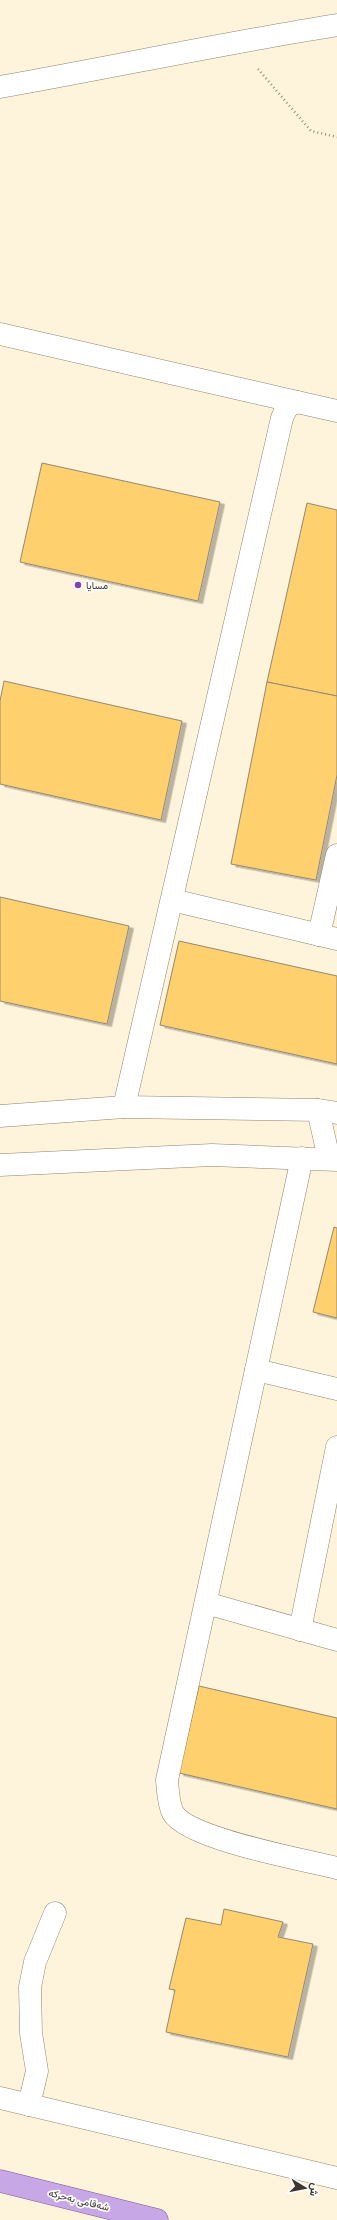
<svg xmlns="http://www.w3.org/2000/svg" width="337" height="2220" font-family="'PT Sans',Vazirmatn,sans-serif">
<defs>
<filter id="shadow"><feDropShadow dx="4.5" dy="2.5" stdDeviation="0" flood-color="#0004"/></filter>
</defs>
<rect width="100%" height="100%" fill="#fef3db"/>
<g fill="#ffd06e" stroke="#938974" filter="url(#shadow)">
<path d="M42 463 220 502 198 601 20 562Z"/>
<path d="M307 503 337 510V696L267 682Z"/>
<path d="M4 681 182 721 161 820 0 784V701Z"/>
<path d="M267 682 337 696V775L316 880 231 864Z"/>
<path d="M0 897 129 926 107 1024 0 1001Z"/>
<path d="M179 941 337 976V1064L160 1025Z"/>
<path d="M334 1227 337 1228V1318L313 1312Z"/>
<path d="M199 1686 337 1718V1809L179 1773Z"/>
<path d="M224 1909 283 1922 278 1937 313 1944 288 2057 166 2032 175 1990 169 1989 186 1918 221 1925Z"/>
</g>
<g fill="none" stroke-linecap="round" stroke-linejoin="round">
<defs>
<g id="minor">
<path d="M0 87C113 67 224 43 337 25"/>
<path d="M0 334 297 402"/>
<path d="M172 900 337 939"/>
<path d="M319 935 337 855"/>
<path d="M124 1107 282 418 287 407 297 402 337 411"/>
<path d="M318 1110 329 1159"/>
<path d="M0 1116 124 1107 318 1110 337 1113"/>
<path d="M302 1158 167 1780C168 1791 168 1803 173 1813 188 1839 305 1860 337 1868"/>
<path d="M0 1165 212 1155 337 1160"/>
<path d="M256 1370 337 1389"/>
<path d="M206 1603 337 1640"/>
<path d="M300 1630 337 1447"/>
<path d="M0 2098 337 2178"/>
<path d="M29 2105 37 2071 31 2033 30 1987 35 1962 55 1913"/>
</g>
<path id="major" d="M0 2181 157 2220"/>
</defs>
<use href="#minor" stroke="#8f846f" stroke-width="23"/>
<use href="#major" stroke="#7e599a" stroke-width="23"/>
<path stroke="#948c7c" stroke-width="2.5" stroke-dasharray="1 3" stroke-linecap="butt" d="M258 69 311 131 337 137"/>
<use href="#minor" stroke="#fff" stroke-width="22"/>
<use href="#major" stroke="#c7a7e6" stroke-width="22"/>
</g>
<circle fill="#8142b7" stroke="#fff" stroke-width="1.5" cx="78" cy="585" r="4"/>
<g text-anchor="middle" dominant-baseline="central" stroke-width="3.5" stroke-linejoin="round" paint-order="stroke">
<g font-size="10" fill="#3b362d" stroke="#fff" text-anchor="start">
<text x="86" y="585">مسايا</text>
</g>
<g font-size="10" fill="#3b362d" stroke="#fff">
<text transform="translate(79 2200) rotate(14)">شەقامی بەحرکە</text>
</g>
</g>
<g transform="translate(305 2188) rotate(100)" stroke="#ffffff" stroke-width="3" paint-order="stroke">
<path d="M0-3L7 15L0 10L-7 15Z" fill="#3b362d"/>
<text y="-6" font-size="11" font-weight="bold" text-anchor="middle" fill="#3b362d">ش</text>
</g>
</svg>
